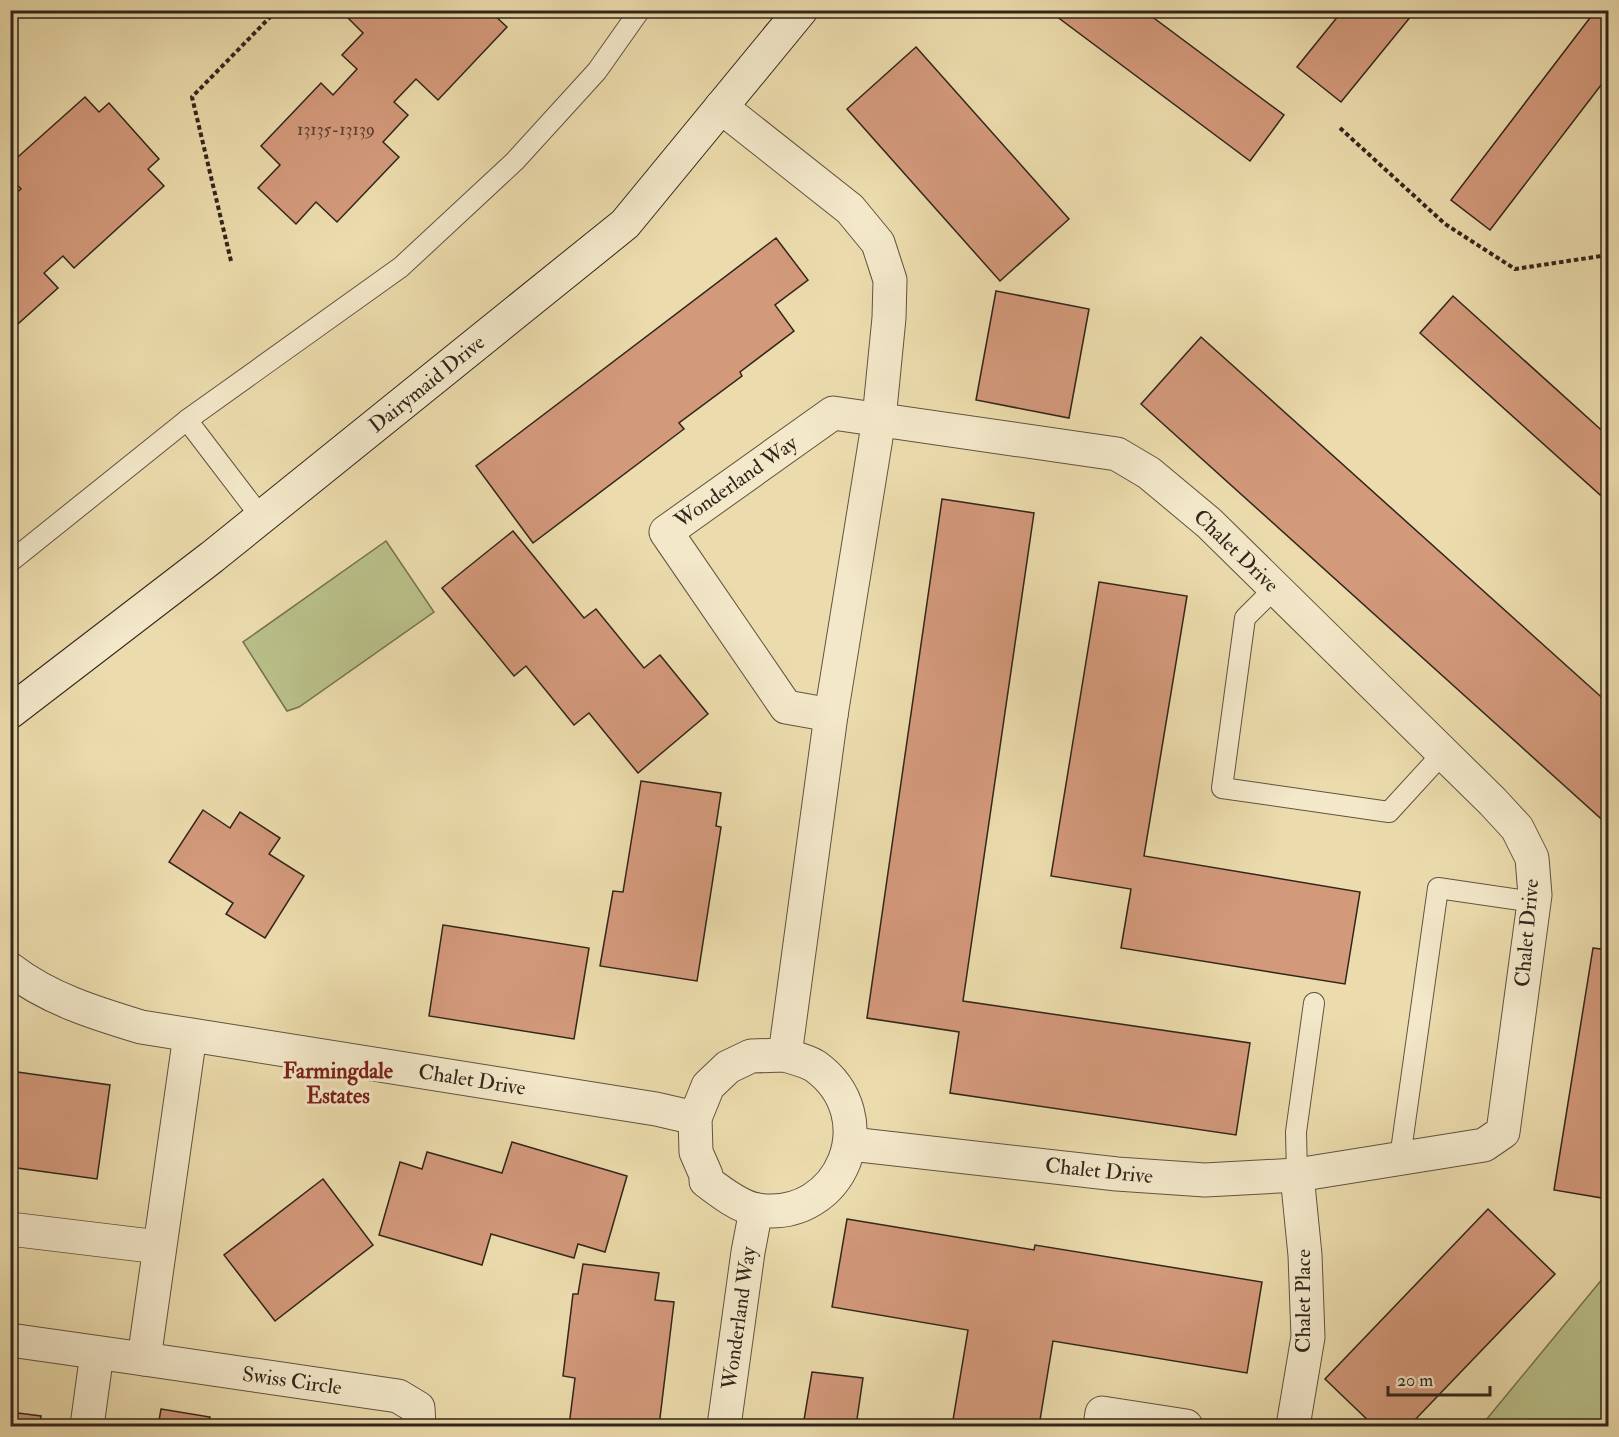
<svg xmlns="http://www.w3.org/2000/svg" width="1619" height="1437" font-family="'IM FELL Double Pica',serif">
<rect width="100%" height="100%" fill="#ecdcad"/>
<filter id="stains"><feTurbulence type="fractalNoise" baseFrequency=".00333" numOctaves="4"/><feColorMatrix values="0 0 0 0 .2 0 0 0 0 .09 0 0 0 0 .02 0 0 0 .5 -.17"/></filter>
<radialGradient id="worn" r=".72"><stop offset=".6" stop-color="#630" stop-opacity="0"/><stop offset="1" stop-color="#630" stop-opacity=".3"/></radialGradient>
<g fill="#b9c089" stroke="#757252" stroke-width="1.5">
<path d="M386 541 434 612 299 707 287 711 243 642Z"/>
<path d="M1608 1272V1426H1481Z"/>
</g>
<g fill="#d3997b" stroke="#31251b" stroke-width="1.5">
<path d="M349 10H495L492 13 507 27 438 100 416 79 394 102 408 115 383 142 399 157 337 222 316 202 296 224 258 188 280 165 261 146 321 83 333 95 357 69 342 55 363 33 345 15Z"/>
<path d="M1048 10H1143L1284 115 1250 161Z"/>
<path d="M1343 10H1416L1341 102 1297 67Z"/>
<path d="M1596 10H1608V76L1490 230 1451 200Z"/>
<path d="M916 47 1069 219 1000 281 847 109Z"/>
<path d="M85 97 99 112 109 103 159 159 148 169 164 186 74 268 63 256 44 273 58 288 10 331V198L21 189 10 177V164Z"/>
<path d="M776 238 808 280 775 305 794 331 740 372 742 376 679 423 684 429 533 543 476 466Z"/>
<path d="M996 291 1089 309 1069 418 976 400Z"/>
<path d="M1453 296 1608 436V502L1420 333Z"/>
<path d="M1201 337 1608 703V825L1141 404Z"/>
<path d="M942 499 1034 513 963 1001 1250 1043 1236 1135 950 1093 959 1032 867 1018Z"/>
<path d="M513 531 584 618 596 609 644 668 660 655 708 714 638 773 589 713 574 725 526 666 514 676 442 588Z"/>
<path d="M1099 582 1187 596 1144 856 1360 892 1345 984 1121 948 1131 889 1051 876Z"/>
<path d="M641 781 721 793 716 826 721 827 697 981 600 966 613 891 623 892Z"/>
<path d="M203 810 230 828 240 812 280 838 269 854 304 876 265 938 226 914 233 903 169 862Z"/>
<path d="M443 925 589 948 574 1039 429 1016Z"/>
<path d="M1593 948 1608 950V1199L1554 1190Z"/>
<path d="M10 1071 110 1085 97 1179 10 1167Z"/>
<path d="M512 1142 627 1176 605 1252 578 1244 574 1258 491 1234 482 1265 379 1235 400 1162 422 1169 427 1152 502 1173Z"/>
<path d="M323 1179 373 1245 275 1321 224 1255Z"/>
<path d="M1488 1209 1555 1274 1409 1426H1374L1325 1379Z"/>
<path d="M847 1219 1034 1250 1035 1245 1262 1282 1247 1373 1053 1341 1039 1426H952L968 1330 832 1307Z"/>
<path d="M583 1264 659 1273 655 1300 674 1302 659 1426H569L575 1378 563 1376 573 1294H578Z"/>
<path d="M812 1372 863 1378 856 1426H803Z"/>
<path d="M161 1409 210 1417 208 1426H158Z"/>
<path d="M10 1412 41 1416 40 1426H10Z"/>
</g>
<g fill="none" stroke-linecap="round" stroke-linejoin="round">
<defs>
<g id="lane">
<path d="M187 420 261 517"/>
<path d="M10 562 187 420 401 267 515 161 597 71 640 10"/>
<path d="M1275 588 1245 618 1222 788 1389 812 1443 753"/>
<path d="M1400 1158 1438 888 1533 902"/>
<path d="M1297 1175 1296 1132 1314 1003"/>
</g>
<g id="street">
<path d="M721 107 850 209 878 243 890 280 889 318 879 419 831 715 785 1055"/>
<path d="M831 715 786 707 666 532 833 413 1117 454 1149 473 1209 523 1493 802 1517 828 1532 858 1535 895 1503 1132 1484 1145 1297 1175 1205 1180 1117 1174 851 1144"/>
<path d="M10 969C49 999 95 1013 141 1027L656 1109 695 1118"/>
<path d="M190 1035 144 1359 398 1396 418 1408 419 1426"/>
<path d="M785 1055C794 1058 807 1061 815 1066 885 1116 842 1222 758 1210 741 1208 719 1191 706 1181V1175L696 1152 695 1118 708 1086 728 1067 751 1056Z"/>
<path d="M10 1229 159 1247"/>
<path d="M10 1340 144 1359"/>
<path d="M87 1426 97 1353"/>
<path d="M724 1426 748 1252 756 1210"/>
<path d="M1100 1426 1102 1413 1186 1426"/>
<path d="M1293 1426 1308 1337 1305 1255 1297 1175"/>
</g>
<path id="secondary" d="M10 712 212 557 625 224 801 10"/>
</defs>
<use href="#lane" stroke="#605340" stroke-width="22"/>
<use href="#street" stroke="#605340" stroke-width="35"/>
<use href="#secondary" stroke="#31251b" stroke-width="35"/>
<g stroke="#31251b" stroke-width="4" stroke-dasharray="4.5 3" stroke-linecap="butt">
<path d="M1340 128 1445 224 1515 269 1608 255"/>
<path d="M231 261 192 97 277 10"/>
</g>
<use href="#lane" stroke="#f3e8ca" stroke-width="20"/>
<use href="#street" stroke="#f3e8ca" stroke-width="33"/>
<use href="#secondary" stroke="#f3e8ca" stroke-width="33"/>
</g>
<g text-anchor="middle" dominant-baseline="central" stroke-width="6" stroke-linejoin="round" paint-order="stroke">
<g font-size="18" fill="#5a4233">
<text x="336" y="129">13135-13139</text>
</g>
<g font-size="21" fill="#31251b" stroke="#f3e8ca">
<text transform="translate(427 384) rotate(-39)">Dairymaid Drive</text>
<text transform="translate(736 482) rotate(-35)">Wonderland Way</text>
<text transform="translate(1236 551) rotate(44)">Chalet Drive</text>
<text transform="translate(1527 933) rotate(-85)">Chalet Drive</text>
<text transform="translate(472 1080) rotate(9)">Chalet Drive</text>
<text transform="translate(1099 1171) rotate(6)">Chalet Drive</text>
<text transform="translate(1303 1301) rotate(-90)">Chalet Place</text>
<text transform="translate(739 1318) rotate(-82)">Wonderland Way</text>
<text transform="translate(292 1381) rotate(8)">Swiss Circle</text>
</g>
<g font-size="22" font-weight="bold" fill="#7a1f14" stroke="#f3e8ca">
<text x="338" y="1071">Farmingdale<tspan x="338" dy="25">Estates</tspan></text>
</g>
</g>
<rect width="1619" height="1437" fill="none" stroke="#ecdcad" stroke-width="36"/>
<rect x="12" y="12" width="1595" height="1413" fill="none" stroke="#31251b" stroke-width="3"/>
<rect x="18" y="18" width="1583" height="1401" fill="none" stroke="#31251b" stroke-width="1.5"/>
<path d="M1388 1386v9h102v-9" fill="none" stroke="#31251b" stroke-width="3"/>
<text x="1397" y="1386" font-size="18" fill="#31251b" stroke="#f3e8ca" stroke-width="4.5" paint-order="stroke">20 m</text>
<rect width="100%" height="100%" filter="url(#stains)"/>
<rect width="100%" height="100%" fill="url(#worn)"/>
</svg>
